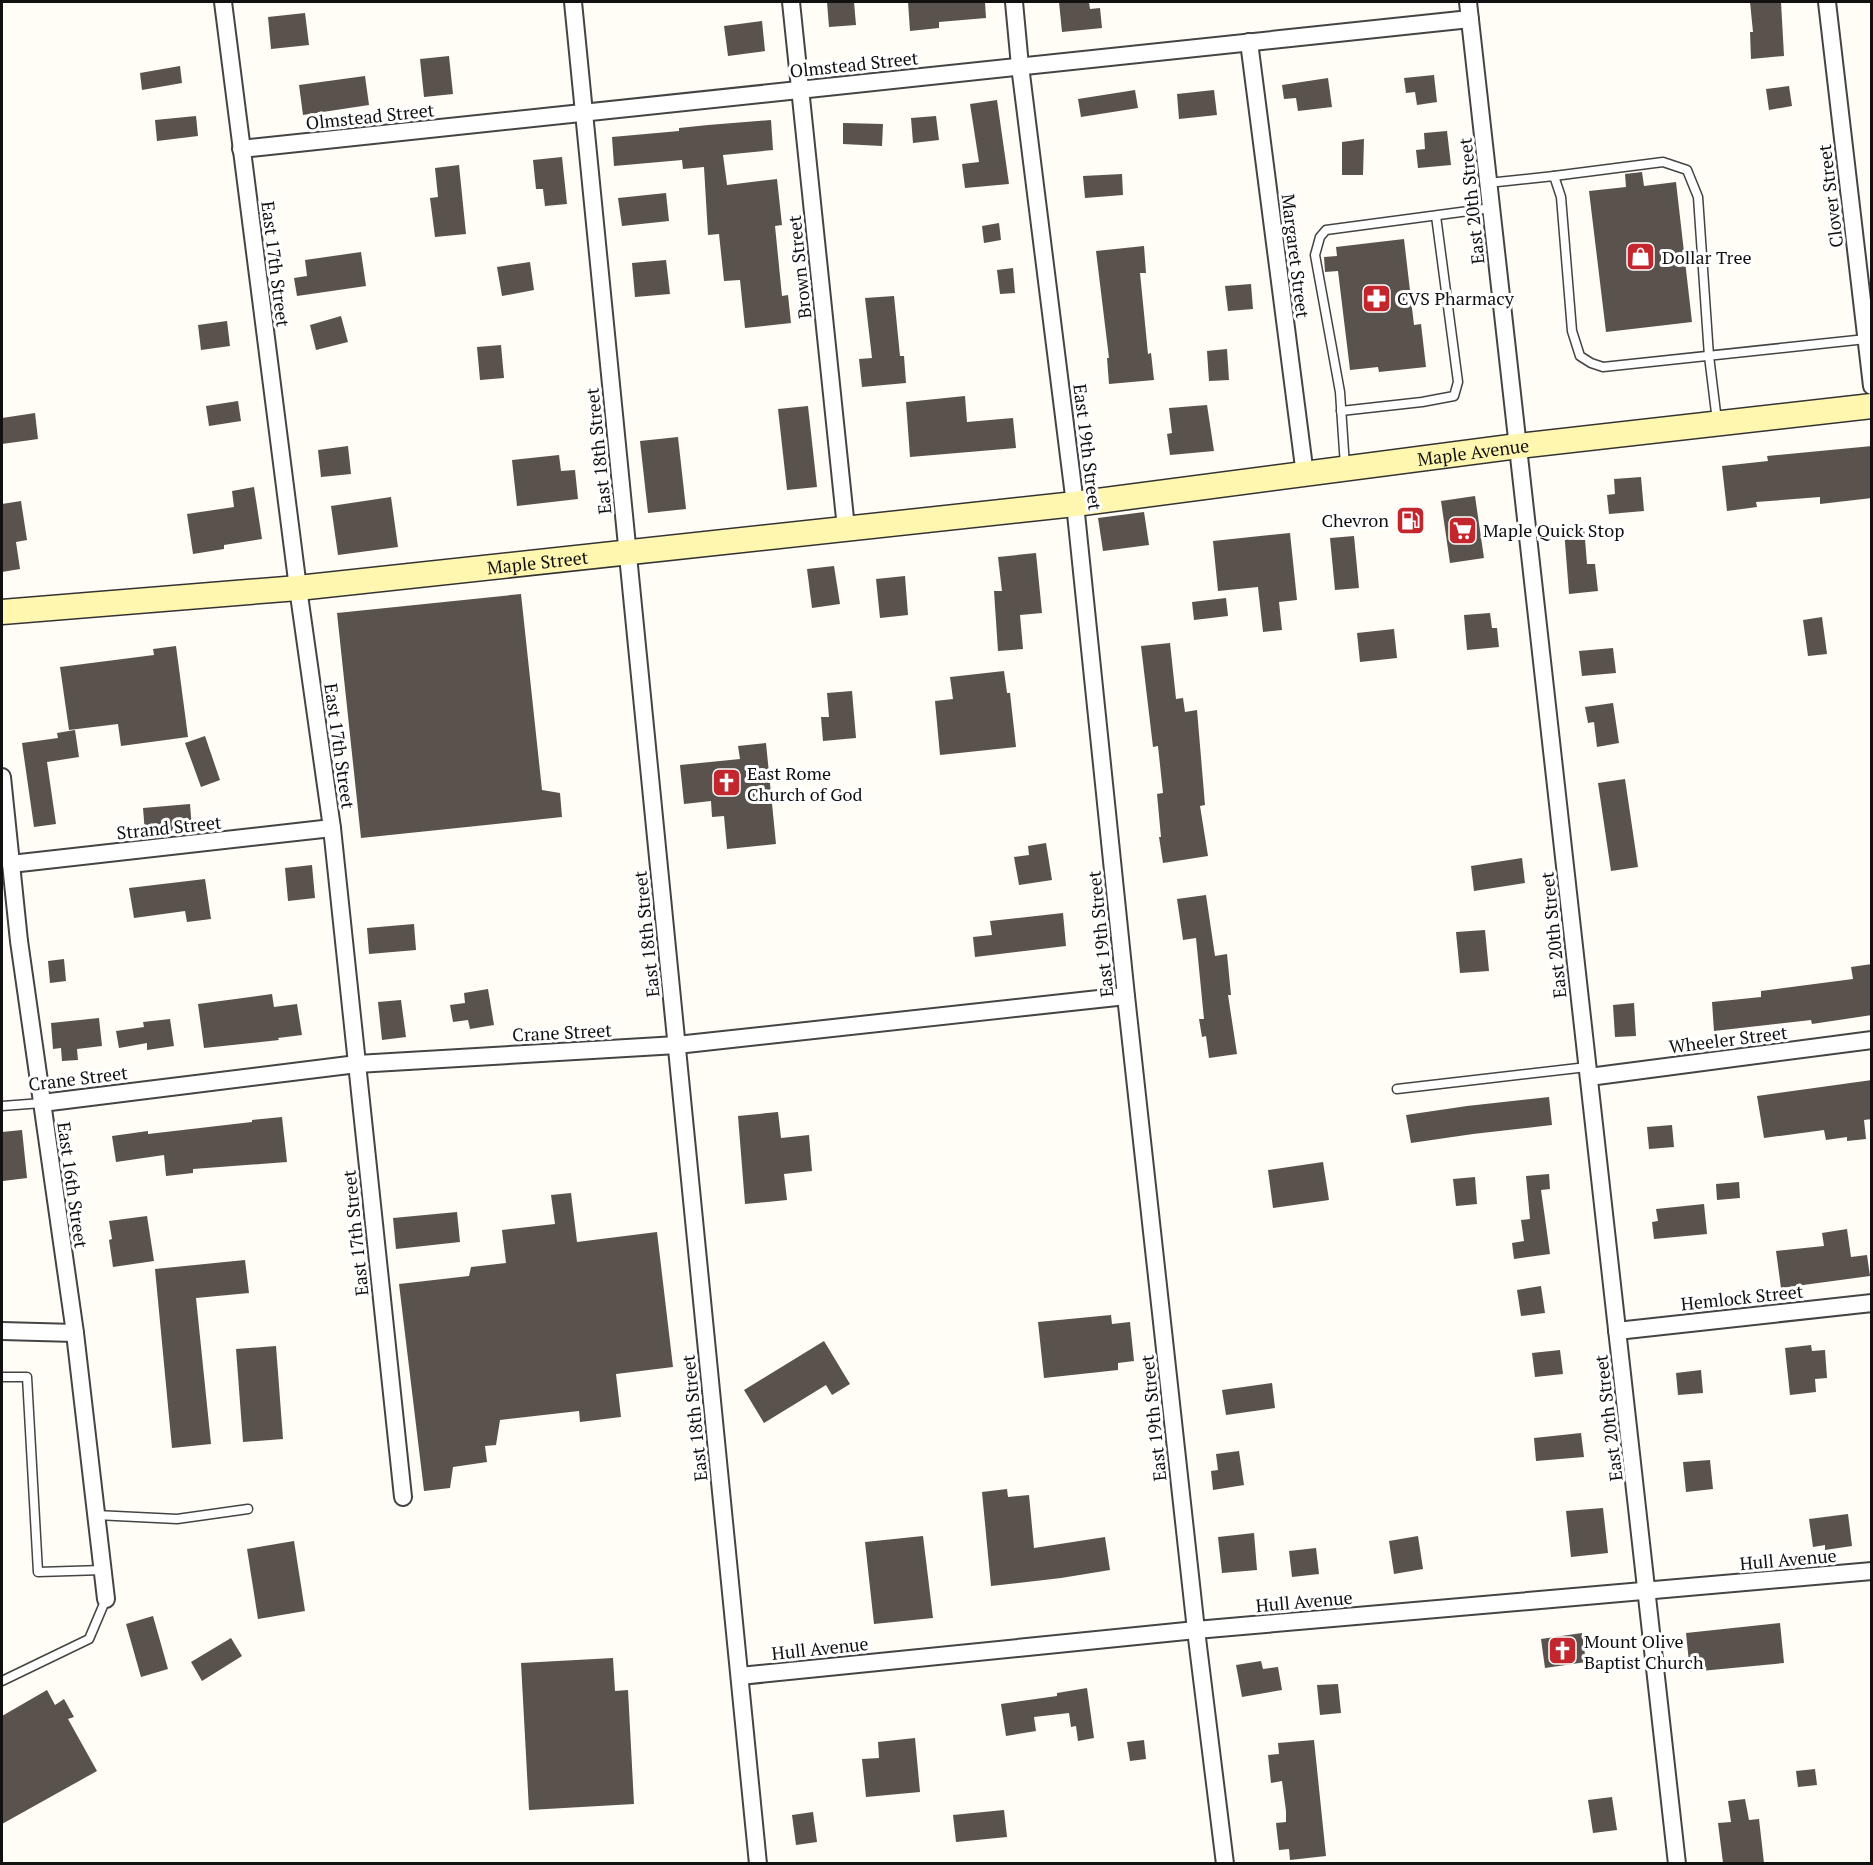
<svg xmlns="http://www.w3.org/2000/svg" width="1873" height="1865" font-family="'PT Serif',serif">
<rect width="100%" height="100%" fill="#fffdf5"/>
<g fill="#5a524d">
<path d="M827 2H854L856 25 829 27Z"/>
<path d="M908 2H985L986 18 939 22V28L910 31Z"/>
<path d="M1059 2H1089L1090 9 1100 8 1102 28 1062 32Z"/>
<path d="M1750 2H1781L1784 56 1751 59 1750 32H1753Z"/>
<path d="M305 13 309 45 271 49 268 17Z"/>
<path d="M762 21 765 51 728 56 724 26Z"/>
<path d="M449 56 453 94 424 97 420 59Z"/>
<path d="M180 66 182 83 142 90 140 73Z"/>
<path d="M1434 75 1437 102 1417 105 1415 92 1406 93 1404 78Z"/>
<path d="M365 76 369 105 303 115 299 85Z"/>
<path d="M1328 78 1332 107 1298 111 1296 98 1284 99 1282 85Z"/>
<path d="M1789 86 1792 106 1769 110 1766 89Z"/>
<path d="M1135 90 1138 108 1081 117 1078 99Z"/>
<path d="M1214 90 1217 115 1179 119 1177 94Z"/>
<path d="M997 100 1009 184 965 188 962 164 979 162 970 104Z"/>
<path d="M196 116 198 136 157 141 155 120Z"/>
<path d="M936 116 939 140 913 143 911 118Z"/>
<path d="M771 120 773 150 723 155 727 185 777 179 782 225 775 226 782 296 788 295 791 323 745 328 740 280 724 281 719 234 708 235 704 167 683 169 682 160 614 166 612 137 679 131V128L708 125Z"/>
<path d="M843 123 883 124 882 146 843 144Z"/>
<path d="M1447 131 1451 165 1418 168 1416 150 1425 149 1424 133Z"/>
<path d="M1364 139 1363 175H1342V142Z"/>
<path d="M562 157 567 204 545 206 543 189H536L533 160Z"/>
<path d="M459 165 466 234 435 237 430 198 438 197 435 168Z"/>
<path d="M1642 172 1644 186 1676 182 1692 322 1606 332 1589 191 1626 187 1625 174Z"/>
<path d="M1122 174 1123 195 1085 198 1083 176Z"/>
<path d="M666 193 669 221 622 226 618 198Z"/>
<path d="M999 223 1001 240 984 243 982 226Z"/>
<path d="M1404 239 1414 325 1421 324 1426 367 1379 372 1378 367 1350 370 1338 271 1325 272 1324 257 1337 256 1336 247Z"/>
<path d="M1144 246 1146 273H1140L1148 354 1151 353 1154 380 1109 384 1107 358H1109L1096 251Z"/>
<path d="M361 252 366 286 297 296 294 278 307 276 305 260Z"/>
<path d="M666 260 670 294 635 297 632 263Z"/>
<path d="M530 262 534 290 502 296 497 267Z"/>
<path d="M1013 268 1015 293 1000 294 997 270Z"/>
<path d="M1251 284 1253 309 1228 311 1225 286Z"/>
<path d="M894 296 900 356H904L906 383 862 387 859 359 872 358 865 298Z"/>
<path d="M341 316 348 342 316 350 310 325Z"/>
<path d="M227 321 230 346 201 350 198 325Z"/>
<path d="M501 345 504 378 480 380 477 347Z"/>
<path d="M1227 349 1229 380 1209 381 1207 351Z"/>
<path d="M965 396 967 422 1013 418 1016 448 910 457 906 402Z"/>
<path d="M238 401 241 421 209 426 206 406Z"/>
<path d="M1207 405 1214 451 1170 455 1167 434 1172 433 1169 408Z"/>
<path d="M808 406 817 487 787 490 778 409Z"/>
<path d="M35 413 38 439 2 444V418Z"/>
<path d="M678 437 686 509 648 513 640 441Z"/>
<path d="M348 446 351 474 321 477 318 450Z"/>
<path d="M1872 446V498L1820 504V497L1756 502 1757 507 1727 511 1722 466 1768 461 1767 456Z"/>
<path d="M559 455 561 471 575 470 578 499 517 506 512 460Z"/>
<path d="M1641 477 1644 511 1609 514 1607 495 1615 494 1614 479Z"/>
<path d="M254 487 262 539 224 545V549L193 554 187 514 234 507 232 491Z"/>
<path d="M1475 496 1484 558 1450 563 1441 501Z"/>
<path d="M391 497 398 547 338 555 331 506Z"/>
<path d="M21 501 27 540 16 542 20 569 2 572V504Z"/>
<path d="M1144 512 1149 545 1103 551 1098 518Z"/>
<path d="M1584 527 1587 564H1595L1598 591 1569 594 1564 529Z"/>
<path d="M1290 533 1297 600 1279 602 1282 630 1263 632 1258 587 1218 591 1213 541Z"/>
<path d="M1354 536 1359 588 1335 590 1330 538Z"/>
<path d="M1036 553 1042 613 1020 615 1023 649 998 651 994 591H1002L998 557Z"/>
<path d="M834 566 840 604 812 608 807 569Z"/>
<path d="M905 576 908 615 880 618 876 579Z"/>
<path d="M521 594 542 790 560 793 562 817 361 838 337 613Z"/>
<path d="M1226 598 1228 616 1194 620 1192 602Z"/>
<path d="M1490 613 1492 628H1497L1499 647 1467 650 1464 615Z"/>
<path d="M1822 617 1827 654 1808 656 1803 620Z"/>
<path d="M1394 629 1397 658 1360 662 1357 633Z"/>
<path d="M1170 643 1176 699 1183 698 1185 712 1197 710 1205 805 1200 806 1208 856 1163 863 1159 837H1161L1157 794 1163 793 1158 746 1153 747 1141 646Z"/>
<path d="M176 646 188 737 121 746 118 724 69 730 60 667 154 655 153 649Z"/>
<path d="M1613 648 1616 673 1582 676 1579 651Z"/>
<path d="M1004 671 1007 693H1010L1016 747 940 755 935 701 953 699 950 677Z"/>
<path d="M852 691 856 738 823 741 821 717H829L827 693Z"/>
<path d="M1613 703 1619 743 1597 747 1594 722 1588 723 1585 707Z"/>
<path d="M75 730 79 757 47 762 56 824 34 827 22 743 58 738 57 733Z"/>
<path d="M205 736 220 780 201 787 185 743Z"/>
<path d="M766 743 776 844 727 849 724 816 712 817 711 801 684 804 680 765 740 759 738 746Z"/>
<path d="M1625 779 1638 867 1611 871 1598 783Z"/>
<path d="M190 804 192 829 145 833 143 808Z"/>
<path d="M1046 843 1052 880 1019 885 1014 857 1029 855 1028 846Z"/>
<path d="M1522 858 1525 883 1474 891 1471 866Z"/>
<path d="M312 865 315 898 288 901 285 868Z"/>
<path d="M205 879 211 919 187 922 185 911 134 918 129 888Z"/>
<path d="M1206 895 1215 956 1227 954 1231 995H1228L1237 1054 1209 1058 1206 1036 1202 1037 1199 1019H1204L1196 938 1183 940 1177 899Z"/>
<path d="M1063 913 1066 946 975 957 973 937 992 935 990 921Z"/>
<path d="M414 924 416 950 369 954 367 928Z"/>
<path d="M1485 930 1489 971 1460 973 1456 932Z"/>
<path d="M64 959 66 981 50 983 48 961Z"/>
<path d="M1872 964V1015L1812 1024 1811 1020 1714 1031 1712 1002 1761 997V991L1853 979 1851 967Z"/>
<path d="M488 989 494 1025 470 1029 468 1020 453 1022 450 1005 465 1003 464 993Z"/>
<path d="M272 994 274 1007 297 1004 302 1035 278 1038 279 1040 204 1048 198 1004Z"/>
<path d="M401 1000 406 1037 382 1040 378 1002Z"/>
<path d="M1634 1003 1636 1036 1615 1037 1613 1005Z"/>
<path d="M99 1018 102 1046 77 1049 78 1060 62 1061 61 1048 53 1049 51 1023Z"/>
<path d="M170 1019 174 1046 147 1050V1043L119 1048 116 1031 144 1027 143 1022Z"/>
<path d="M1872 1080V1119L1864 1120 1866 1139 1847 1141V1137L1826 1140 1824 1130 1764 1138 1757 1096Z"/>
<path d="M1549 1097 1552 1125 1473 1134 1411 1143 1406 1115 1467 1106Z"/>
<path d="M778 1112 781 1138 809 1135 812 1171 784 1174 787 1200 745 1204 738 1116Z"/>
<path d="M282 1117 287 1162 193 1169V1173L166 1176 164 1155 116 1162 112 1136 148 1131V1134L252 1122V1120Z"/>
<path d="M1672 1125 1674 1147 1649 1149 1647 1127Z"/>
<path d="M22 1130 27 1178 3 1181 2 1132Z"/>
<path d="M1323 1162 1329 1200 1273 1208 1268 1170Z"/>
<path d="M1549 1174 1550 1189 1541 1190 1550 1254 1514 1259 1512 1243 1524 1241 1521 1220 1530 1219 1526 1176Z"/>
<path d="M1475 1177 1477 1204 1456 1206 1453 1179Z"/>
<path d="M1739 1182 1740 1198 1717 1200 1716 1184Z"/>
<path d="M571 1193 577 1242 657 1232 673 1367 616 1374 621 1417 580 1422 579 1411 500 1420 496 1445 485 1446 487 1462 453 1467 450 1488 424 1491 399 1284 469 1276 471 1267 506 1263 502 1230 555 1224 551 1195Z"/>
<path d="M1704 1204 1707 1234 1654 1239 1652 1222 1658 1221 1656 1209Z"/>
<path d="M457 1212 460 1242 396 1249 393 1218Z"/>
<path d="M147 1216 154 1261 113 1267 109 1240 112 1239 109 1221Z"/>
<path d="M1847 1229 1851 1257 1867 1255 1870 1276 1781 1288 1776 1251 1824 1246 1822 1233Z"/>
<path d="M245 1260 249 1293 196 1298 211 1444 172 1448 155 1269Z"/>
<path d="M1541 1286 1545 1313 1521 1316 1517 1290Z"/>
<path d="M1111 1315 1112 1324 1130 1322 1134 1361 1118 1363V1370L1044 1378 1038 1322Z"/>
<path d="M824 1341 850 1384 832 1395 826 1385 764 1423 744 1390Z"/>
<path d="M1811 1345 1812 1351 1825 1350 1827 1378 1815 1379 1816 1392 1790 1395 1785 1348Z"/>
<path d="M276 1346 283 1439 243 1442 236 1349Z"/>
<path d="M1560 1350 1563 1374 1535 1377 1532 1353Z"/>
<path d="M1701 1370 1703 1393 1678 1395 1676 1373Z"/>
<path d="M1272 1383 1275 1408 1226 1415 1222 1390Z"/>
<path d="M1581 1433 1584 1457 1536 1461 1534 1438Z"/>
<path d="M1239 1451 1244 1485 1213 1490 1211 1471 1218 1470 1216 1454Z"/>
<path d="M1710 1460 1713 1489 1686 1492 1683 1462Z"/>
<path d="M1007 1489 1008 1497 1029 1495 1034 1548 1105 1537 1110 1570 1061 1578 991 1586 982 1492Z"/>
<path d="M1603 1508 1608 1553 1571 1557 1566 1511Z"/>
<path d="M1848 1514 1852 1546 1825 1550V1545L1813 1547 1809 1519Z"/>
<path d="M1254 1533 1257 1570 1222 1573 1218 1537Z"/>
<path d="M923 1536 933 1618 874 1624 865 1542Z"/>
<path d="M1418 1536 1423 1569 1394 1574 1389 1541Z"/>
<path d="M294 1541 305 1611 258 1619 247 1549Z"/>
<path d="M1316 1548 1319 1574 1292 1577 1289 1551Z"/>
<path d="M153 1616 168 1669 141 1677 126 1624Z"/>
<path d="M1780 1623 1784 1663 1690 1672 1686 1633Z"/>
<path d="M1582 1633 1586 1662 1545 1668 1541 1639Z"/>
<path d="M231 1638 242 1656 202 1681 191 1662Z"/>
<path d="M613 1658 615 1691 628 1690 634 1804 529 1810 521 1663Z"/>
<path d="M1261 1661 1263 1669 1278 1667 1282 1690 1242 1697 1236 1665Z"/>
<path d="M1338 1684 1341 1713 1320 1715 1317 1685Z"/>
<path d="M1087 1688 1094 1738 1078 1741 1076 1726 1071 1727 1069 1713 1034 1717 1036 1731 1006 1736 1001 1704 1057 1696V1693Z"/>
<path d="M47 1690 55 1705 64 1699 74 1717 68 1719 97 1771 2 1824V1716Z"/>
<path d="M915 1738 920 1792 866 1797 862 1759 879 1758 878 1742Z"/>
<path d="M1144 1740 1146 1759 1130 1761 1127 1742Z"/>
<path d="M1314 1740 1326 1856 1290 1860 1289 1849 1279 1850 1276 1823 1286 1822V1811L1282 1781 1271 1783 1268 1755 1279 1754 1278 1743Z"/>
<path d="M1815 1769 1817 1785 1798 1787 1796 1771Z"/>
<path d="M1612 1797 1617 1830 1593 1833 1588 1800Z"/>
<path d="M1745 1799 1749 1820 1759 1819 1764 1863H1723L1718 1823 1731 1822 1728 1801Z"/>
<path d="M1004 1810 1007 1837 956 1842 953 1815Z"/>
<path d="M813 1812 817 1842 796 1845 792 1815Z"/>
</g>
<g fill="none" stroke-linecap="round" stroke-linejoin="round">
<defs>
<g id="service">
<path d="M1554 176 1663 162 1687 170 1698 197 1709 356 1717 421"/>
<path d="M1488 183 1554 176 1561 197 1572 331 1580 356 1591 363 1603 367 1866 339"/>
<path d="M1341 411 1422 402 1454 396 1458 382 1436 216"/>
<path d="M1345 466 1340 392 1315 255 1320 237 1326 230 1491 208"/>
<path d="M1397 1089 1587 1067"/>
<path d="M2 1106 42 1103"/>
<path d="M2 1377H27L38 1572 103 1570"/>
<path d="M96 1515 177 1519 248 1509"/>
<path d="M2 1681 89 1639 106 1599"/>
</g>
<g id="minor">
<path d="M223 2 298 588 332 828 403 1497"/>
<path d="M573 2 758 1864"/>
<path d="M791 2 846 528"/>
<path d="M1014 2 1020 66 1075 504 1126 996 1196 1630 1225 1864"/>
<path d="M1468 2 1677 1864"/>
<path d="M1827 2 1872 386"/>
<path d="M1249 42 1305 475"/>
<path d="M241 149 1470 19"/>
<path d="M2 777 19 941 75 1333 106 1599"/>
<path d="M11 864 332 828"/>
<path d="M1589 1077 1872 1040"/>
<path d="M42 1103 357 1064 677 1045 1126 996"/>
<path d="M2 1331 75 1333"/>
<path d="M1617 1331 1872 1303"/>
<path d="M740 1676 1196 1630 1872 1571"/>
</g>
<g id="secondary">
<path id="s1" d="M2 612 298 588 1075 504 1518 446 1872 406"/>
</g>
</defs>
<use href="#service" stroke="#444" stroke-width="11"/>
<use href="#minor" stroke="#444" stroke-width="20"/>
<use href="#secondary" stroke="#333" stroke-width="27"/>
<use href="#service" stroke="#fff" stroke-width="8"/>
<use href="#minor" stroke="#fff" stroke-width="16"/>
<use href="#secondary" stroke="#fff6b0" stroke-width="24"/>
</g>
<defs>
<symbol id="shop-square" viewBox="-11 -11 22 22"><rect x="-9" y="-9" width="18" height="18" rx="4" fill="#c4262e" stroke="#fff"/><path d="M-5-2.5h2.3a2.7 3.5 0 0 1 5.4 0H5L5.5 6h-11ZM-1.5-2.5h3a1.5 2.3 0 0 0-3 0Z" fill="#fff"/></symbol>
<symbol id="pharmacy-square" viewBox="-11 -11 22 22"><rect x="-9" y="-9" width="18" height="18" rx="4" fill="#c4262e" stroke="#fff"/><path d="M-2-6h4v4h4v4h-4v4h-4v-4h-4v-4h4Z" fill="#fff"/></symbol>
<symbol id="fuel-square" viewBox="-11 -11 22 22"><rect x="-9" y="-9" width="18" height="18" rx="4" fill="#c4262e" stroke="#fff"/><path d="M-5.5-6h7V0h2V4h1.3V-2.5L3-4.5l.8-.8L6-3V5H2.5V1h-1V6h-7ZM-4.2-4.7v3.2H.2V-4.7Z" fill="#fff"/></symbol>
<symbol id="supermarket-square" viewBox="-11 -11 22 22"><rect x="-9" y="-9" width="18" height="18" rx="4" fill="#c4262e" stroke="#fff"/><path d="M-6-5.5h2.5l.6 2H6L4.5 2H-2.5L-4.4-4H-6ZM-1.5 3.2a1.3 1.3 0 1 0 .1 0ZM3 3.2a1.3 1.3 0 1 0 .1 0Z" fill="#fff"/></symbol>
<symbol id="church-square" viewBox="-11 -11 22 22"><rect x="-9" y="-9" width="18" height="18" rx="4" fill="#c4262e" stroke="#fff"/><path d="M-1.2-6h2.4v3.5h3.3v2.4h-3.3V6h-2.4V-.1h-3.3v-2.4h3.3Z" fill="#fff"/></symbol>
</defs>
<g fill-rule="evenodd">
<use href="#shop-square" x="1624" y="240" width="33" height="33"/>
<use href="#pharmacy-square" x="1360" y="282" width="33" height="33"/>
<use href="#fuel-square" x="1394" y="504" width="33" height="33"/>
<use href="#supermarket-square" x="1446" y="514" width="33" height="33"/>
<use href="#church-square" x="710" y="766" width="33" height="33"/>
<use href="#church-square" x="1546" y="1634" width="33" height="33"/>
</g>
<g text-anchor="middle" dominant-baseline="central" stroke-width="6" stroke-linejoin="round" paint-order="stroke">
<g font-size="18" fill="#111" stroke="#fff">
<text transform="translate(854 64) rotate(-6)">Olmstead Street</text>
<text transform="translate(370 116) rotate(-6)">Olmstead Street</text>
<text transform="translate(1830 196) rotate(-97)">Clover Street</text>
<text transform="translate(1471 201) rotate(-96)">East 20th Street</text>
<text transform="translate(1296 256) rotate(83)">Margaret Street</text>
<text transform="translate(276 264) rotate(83)">East 17th Street</text>
<text transform="translate(799 267) rotate(-96)">Brown Street</text>
<text transform="translate(1088 447) rotate(83)">East 19th Street</text>
<text transform="translate(598 451) rotate(-96)">East 18th Street</text>
<text stroke="none"><textPath href="#s1" startOffset="1480">Maple Avenue</textPath></text>
<text stroke="none"><textPath href="#s1" startOffset="538">Maple Street</textPath></text>
<text transform="translate(340 746) rotate(82)">East 17th Street</text>
<text transform="translate(169 827) rotate(-6)">Strand Street</text>
<text transform="translate(646 934) rotate(-96)">East 18th Street</text>
<text transform="translate(1100 934) rotate(-96)">East 19th Street</text>
<text transform="translate(1553 935) rotate(-96)">East 20th Street</text>
<text transform="translate(562 1032) rotate(-3)">Crane Street</text>
<text transform="translate(1728 1039) rotate(-7)">Wheeler Street</text>
<text transform="translate(78 1078) rotate(-7)">Crane Street</text>
<text transform="translate(73 1185) rotate(82)">East 16th Street</text>
<text transform="translate(355 1233) rotate(-96)">East 17th Street</text>
<text transform="translate(1742 1297) rotate(-6)">Hemlock Street</text>
<text transform="translate(694 1418) rotate(-96)">East 18th Street</text>
<text transform="translate(1153 1418) rotate(-96)">East 19th Street</text>
<text transform="translate(1608 1418) rotate(-97)">East 20th Street</text>
<text transform="translate(1788 1559) rotate(-5)">Hull Avenue</text>
<text transform="translate(1304 1601) rotate(-5)">Hull Avenue</text>
<text transform="translate(820 1648) rotate(-6)">Hull Avenue</text>
</g>
<g font-size="18" fill="#111" stroke="#fff" text-anchor="start">
<text x="1662" y="257">Dollar Tree</text>
<text x="1397" y="298">CVS Pharmacy</text>
<text x="1389" y="520" text-anchor="end">Chevron</text>
<text x="1483" y="530">Maple Quick Stop</text>
<text x="747" y="773">East Rome<tspan x="747" dy="21">Church of God</tspan></text>
<text x="1584" y="1641">Mount Olive<tspan x="1584" dy="21">Baptist Church</tspan></text>
</g>
</g>
<rect width="1873" height="1865" fill="none" stroke="#111111" stroke-width="6"/>
</svg>
